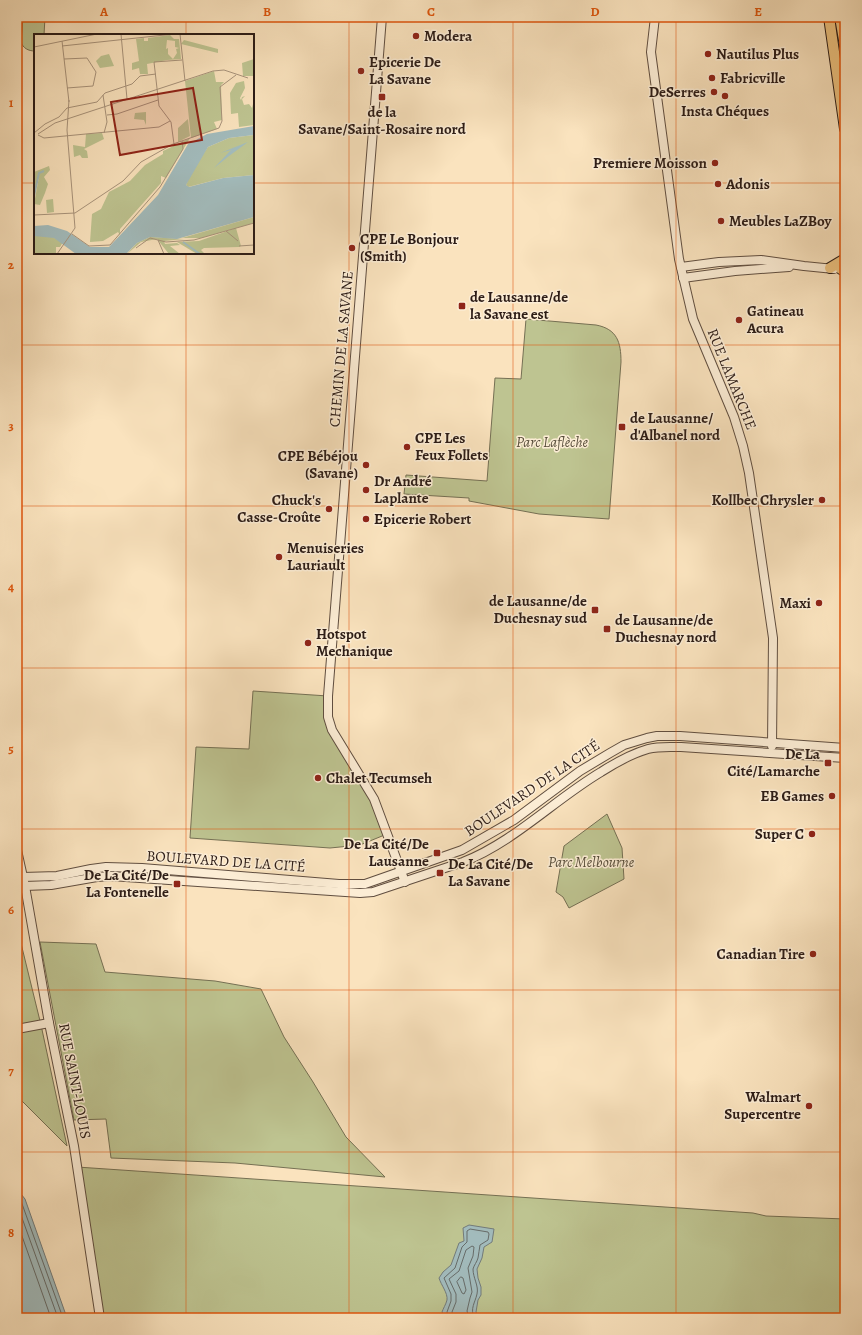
<svg xmlns="http://www.w3.org/2000/svg" width="862" height="1335" font-family="Alegreya,serif">
<rect width="100%" height="100%" fill="#fae3be"/>
<filter id="stains"><feTurbulence type="fractalNoise" baseFrequency=".005" numOctaves="4"/><feColorMatrix values="0 0 0 0 .2 0 0 0 0 .09 0 0 0 0 .02 0 0 0 .5 -.17"/></filter>
<radialGradient id="worn" r=".72"><stop offset=".6" stop-color="#630" stop-opacity="0"/><stop offset="1" stop-color="#630" stop-opacity=".3"/></radialGradient>
<g fill="#bec491" stroke="#757054">
<path d="M23 17H45L44 35H35V51C28 51 23 48 21 42Z"/>
<path d="M526 319 596 325C617 329 621 342 621 362L609 519 539 514 469 501V498L404 494 406 475 487 481 495 378 521 379Z"/>
<path d="M253 691 328 696V717L356 770 387 834 360 845 330 848 190 838 196 747 249 749Z"/>
<path d="M607 814 622 848 624 879 569 908 563 897 556 892 564 846Z"/>
<path d="M17 927 41 1025 67 1146 17 1096Z"/>
<path d="M40 942 96 944 105 972 215 981 261 989 284 1037 313 1082 346 1137 385 1177 235 1163 111 1158 106 1119 74 1120Z"/>
<path d="M77 1167 753 1213 766 1216 845 1219V1318H100Z"/>
</g>
<g fill="#a2bbbc" stroke="#737b7a">
<path d="M17 1189 25 1199 67 1318H17Z"/>
<path d="M469 1225 494 1229 492 1242 484 1247 482 1258 477 1269 478 1278 481 1287V1295L478 1300 476 1312 479 1318H445L442 1312C443 1309 446 1304 447 1300 448 1293 441 1285 439 1278L443 1272 451 1265 459 1243 464 1241 463 1228Z"/>
</g>
<g fill="none" stroke-linecap="round" stroke-linejoin="round">
<g stroke="#676c69" stroke-width="1">
<path d="M17 1196 21 1201 63 1318"/>
<path d="M17 1204 58 1318"/>
<path d="M17 1222 51 1318"/>
<path d="M461 1277 463 1278 466 1290 464 1294 462 1293 457 1282Z"/>
<path d="M448 1318 447 1312 451 1301V1294L444 1278 455 1268 462 1247 467 1242V1231L470 1229 488 1232 489 1234 488 1240 480 1245C479 1249 479 1254 478 1258 477 1262 474 1265 473 1269 473 1278 479 1286 477 1294 475 1303 470 1308 474 1318"/>
<path d="M453 1318 452 1312 456 1302V1294L449 1279 459 1271 466 1250 472 1246 474 1247 473 1256 468 1268 472 1292 470 1298 467 1311 469 1318"/>
</g>
<defs>
<g id="minor">
<path d="M382 17 328 696V717L332 730 374 799 405 882"/>
<path d="M655 17 651 52 679 259 693 319 734 417 743 446 749 473 773 638 772 746"/>
<path d="M681 267 719 262 761 260 804 266 834 269"/>
<path d="M683 278 735 271 789 267"/>
<path d="M17 850 25 886 49 1023 74 1146 100 1318"/>
<path d="M23 877 57 876 91 869 106 867 142 868 339 884H365L462 850 514 820 580 771 610 753 624 745 647 738 657 736H680L845 748"/>
<path d="M25 886 51 885 97 877 111 876 360 893 373 892 463 862C514 842 554 800 601 772 615 763 631 754 648 749 659 746 670 747 681 747L845 758"/>
<path d="M17 1029 49 1023"/>
</g>
<g id="major">
<path d="M829 17 845 129"/>
<path d="M840 17 845 46"/>
<path d="M830 268 845 259"/>
<path d="M841 269 845 271"/>
</g>
</defs>
<use href="#minor" stroke="#604e40" stroke-width="10"/>
<use href="#major" stroke="#2c1c16" stroke-width="12"/>
<use href="#minor" stroke="#fcedd5" stroke-width="8"/>
<use href="#major" stroke="#edc27f" stroke-width="10"/>
</g>
<path fill="none" stroke="#df560c" stroke-width="1" stroke-opacity="0.55" d="M186 17V35M349 17V1318M513 17V1318M676 17V1318M17 183H35M253 183H845M186 253V1318M17 345H845M17 506H845M17 668H845M17 829H845M17 990H845M17 1152H845"/>
<g fill="#8f2418" stroke="#fcedd5" stroke-width="1.5">
<circle cx="416" cy="36" r="4"/>
<circle cx="708" cy="54" r="4"/>
<circle cx="361" cy="71" r="4"/>
<circle cx="712" cy="78" r="4"/>
<circle cx="714" cy="92" r="4"/>
<circle cx="725" cy="96" r="4"/>
<rect x="378" y="93" width="8" height="8" rx="2"/>
<circle cx="715" cy="163" r="4"/>
<circle cx="718" cy="184" r="4"/>
<circle cx="721" cy="221" r="4"/>
<circle cx="352" cy="248" r="4"/>
<rect x="458" y="302" width="8" height="8" rx="2"/>
<circle cx="739" cy="320" r="4"/>
<rect x="618" y="423" width="8" height="8" rx="2"/>
<circle cx="407" cy="447" r="4"/>
<circle cx="366" cy="465" r="4"/>
<circle cx="366" cy="490" r="4"/>
<circle cx="822" cy="500" r="4"/>
<circle cx="329" cy="509" r="4"/>
<circle cx="366" cy="519" r="4"/>
<circle cx="279" cy="557" r="4"/>
<circle cx="819" cy="603" r="4"/>
<rect x="591" y="606" width="8" height="8" rx="2"/>
<rect x="603" y="625" width="8" height="8" rx="2"/>
<circle cx="308" cy="643" r="4"/>
<rect x="824" y="759" width="8" height="8" rx="2"/>
<circle cx="318" cy="778" r="4"/>
<circle cx="832" cy="796" r="4"/>
<circle cx="812" cy="834" r="4"/>
<rect x="433" y="849" width="8" height="8" rx="2"/>
<rect x="436" y="869" width="8" height="8" rx="2"/>
<rect x="173" y="880" width="8" height="8" rx="2"/>
<circle cx="813" cy="954" r="4"/>
<circle cx="809" cy="1106" r="4"/>
</g>
<g text-anchor="middle" dominant-baseline="central" stroke-width="3" stroke-linejoin="round" paint-order="stroke">
<g font-size="15" font-weight="bold" fill="#2c1c16" stroke="#fcedd5" text-anchor="start">
<text x="424" y="36">Modera</text>
<text x="716" y="54">Nautilus Plus</text>
<text x="369" y="62">Epicerie De<tspan x="369" dy="17">La Savane</tspan></text>
<text x="720" y="78">Fabricville</text>
<text x="706" y="92" text-anchor="end">DeSerres</text>
<text x="725" y="111" text-anchor="middle">Insta Chéques</text>
<text x="382" y="112" text-anchor="middle">de la<tspan x="382" dy="17">Savane/Saint-Rosaire nord</tspan></text>
<text x="707" y="163" text-anchor="end">Premiere Moisson</text>
<text x="726" y="184">Adonis</text>
<text x="729" y="221">Meubles LaZBoy</text>
<text x="360" y="239">CPE Le Bonjour<tspan x="360" dy="17">(Smith)</tspan></text>
<text x="470" y="297">de Lausanne/de<tspan x="470" dy="17">la Savane est</tspan></text>
<text x="747" y="311">Gatineau<tspan x="747" dy="17">Acura</tspan></text>
<text x="630" y="418">de Lausanne/<tspan x="630" dy="17">d'Albanel nord</tspan></text>
<text x="415" y="438">CPE Les<tspan x="415" dy="17">Feux Follets</tspan></text>
<text x="358" y="456" text-anchor="end">CPE Bébéjou<tspan x="358" dy="17">(Savane)</tspan></text>
<text x="374" y="481">Dr André<tspan x="374" dy="17">Laplante</tspan></text>
<text x="321" y="500" text-anchor="end">Chuck's<tspan x="321" dy="17">Casse-Croûte</tspan></text>
<text x="814" y="500" text-anchor="end">Kollbec Chrysler</text>
<text x="374" y="519">Epicerie Robert</text>
<text x="287" y="548">Menuiseries<tspan x="287" dy="17">Lauriault</tspan></text>
<text x="587" y="601" text-anchor="end">de Lausanne/de<tspan x="587" dy="17">Duchesnay sud</tspan></text>
<text x="811" y="603" text-anchor="end">Maxi</text>
<text x="615" y="620">de Lausanne/de<tspan x="615" dy="17">Duchesnay nord</tspan></text>
<text x="316" y="634">Hotspot<tspan x="316" dy="17">Mechanique</tspan></text>
<text x="820" y="754" text-anchor="end">De La<tspan x="820" dy="17">Cité/Lamarche</tspan></text>
<text x="326" y="778">Chalet Tecumseh</text>
<text x="824" y="796" text-anchor="end">EB Games</text>
<text x="804" y="834" text-anchor="end">Super C</text>
<text x="429" y="844" text-anchor="end">De La Cité/De<tspan x="429" dy="17">Lausanne</tspan></text>
<text x="448" y="864">De La Cité/De<tspan x="448" dy="17">La Savane</tspan></text>
<text x="169" y="875" text-anchor="end">De La Cité/De<tspan x="169" dy="17">La Fontenelle</tspan></text>
<text x="805" y="954" text-anchor="end">Canadian Tire</text>
<text x="801" y="1097" text-anchor="end">Walmart<tspan x="801" dy="17">Supercentre</tspan></text>
</g>
<g font-size="15" fill="#2c1c16" stroke="#fcedd5">
<text transform="translate(341 349) rotate(-85)">CHEMIN DE LA SAVANE</text>
<text transform="translate(732 379) rotate(68)">RUE LAMARCHE</text>
<text transform="translate(532 788) rotate(-34)">BOULEVARD DE LA CITÉ</text>
<text transform="translate(226 861) rotate(4)">BOULEVARD DE LA CITÉ</text>
<text transform="translate(75 1081) rotate(79)">RUE SAINT-LOUIS</text>
</g>
<g font-size="15" font-style="italic" fill="#584e3b" stroke="#fcedd5">
<text x="552" y="442">Parc Laflèche</text>
<text x="591" y="862">Parc Melbourne</text>
</g>
</g>
<g transform="translate(34 34)">
<rect width="220" height="220" fill="#fae3be"/>
<path d="M136 1 140 5H145L147 25 133 26 132 20 133 26 113 30 114 40H106L105 34 98 36V29L105 27 102 5 110 4V7H114V4ZM133 6 141 7V13L145 14 142 15 143 19 139 25 134 20V14L132 15ZM150 6 184 15V19L147 10ZM75 20 80 32 66 34 62 27 67 22ZM220 25V42H209L208 29ZM180 37 182 48H190L187 51 188 86 180 88 183 95 157 104 151 47ZM210 47 211 54 206 64 207 66 208 63 211 62 208 65 210 71 215 70 218 74 220 66V91L205 93 204 79 197 80 196 59 202 49ZM112 78V91L110 86 100 85 101 79ZM154 85 156 102 144 108V94ZM68 99 70 105 50 115 53 117 54 124H48L46 121 40 123 39 111 51 113 52 100ZM220 101V141L189 144 154 153 152 151 160 133 174 113 195 104ZM156 104 132 144 127 142V149L86 195V201L84 198 69 207 56 208 58 180 67 175 75 158 96 147 111 131 129 120V117ZM15 132 16 136 10 143 14 150 11 159 6 171 0 170 5 143 0 158V138ZM19 165 20 178 13 179 12 166ZM220 183V189L167 204H148ZM202 194 207 212 205 213 170 214 167 216 171 220H163L143 208 165 207ZM0 202H16L29 208 26 213H22V220H0ZM116 203 150 205 130 207 131 210 143 209 146 211 136 212 146 220H135L123 205 107 208 93 220 103 209Z" fill="#bec491" fill-rule="evenodd"/>
<path d="M220 92V101L195 104 174 113 152 151 155 153 189 144 220 141V183L143 205 116 203 103 209 92 220H42L20 204 0 202V192L14 191 33 197 56 213H75L124 161 154 110 173 100ZM214 108 195 122 180 134 197 116 186 119Z" fill="#a2bbbc"/>
<path fill="none" stroke="#a2bbbc" stroke-width="2" d="M0 162 5 139 10 137M149 208 166 220"/>
<path fill="none" stroke="#a8937b" stroke-width="1" d="M87 0 93 65M146 0 151 47M28 7 35 68M28 12 140 0M0 13 63 0M30 25 53 24 62 38 59 52 33 54M120 28 125 72 137 88 140 110M120 28 148 26M69 61 73 88 70 99M73 81 83 80 124 66M0 99 11 90 25 83 33 74 63 68 71 59 98 50 106 42 122 40M4 100 21 89 179 37 190 36 214 44M4 101 10 104 125 93 136 87M41 179 89 147 107 128 139 110 185 94 188 87 186 53 202 41M0 181 41 179M192 197 204 207M38 200 55 212 76 211 126 153 149 115 148 107M124 206 130 220M205 212 220 211M102 214 116 204 132 208 160 206 220 189M23 220 41 194 33 96 35 66"/>
<path fill="#8f2418" fill-opacity="0.15" stroke="#8f2418" stroke-width="2" d="M159 54 168 106 86 121 77 68Z"/>
<rect width="220" height="220" fill="none" stroke="#2c1c16" stroke-width="2"/>
</g>
<rect width="862" height="1335" fill="none" stroke="#fae3be" stroke-width="44"/>
<rect x="22" y="22" width="818" height="1291" fill="none" stroke="#df560c" stroke-width="1.5"/>
<g font-size="13" text-anchor="middle" font-weight="bold" fill="#df560c">
<text x="104" y="16">A</text>
<text x="267" y="16">B</text>
<text x="431" y="16">C</text>
<text x="595" y="16">D</text>
<text x="758" y="16">E</text>
<text x="11" y="107">1</text>
<text x="11" y="269">2</text>
<text x="11" y="430">3</text>
<text x="11" y="591">4</text>
<text x="11" y="753">5</text>
<text x="11" y="914">6</text>
<text x="11" y="1075">7</text>
<text x="11" y="1237">8</text>
</g>
<rect width="100%" height="100%" filter="url(#stains)"/>
<rect width="100%" height="100%" fill="url(#worn)"/>
</svg>
